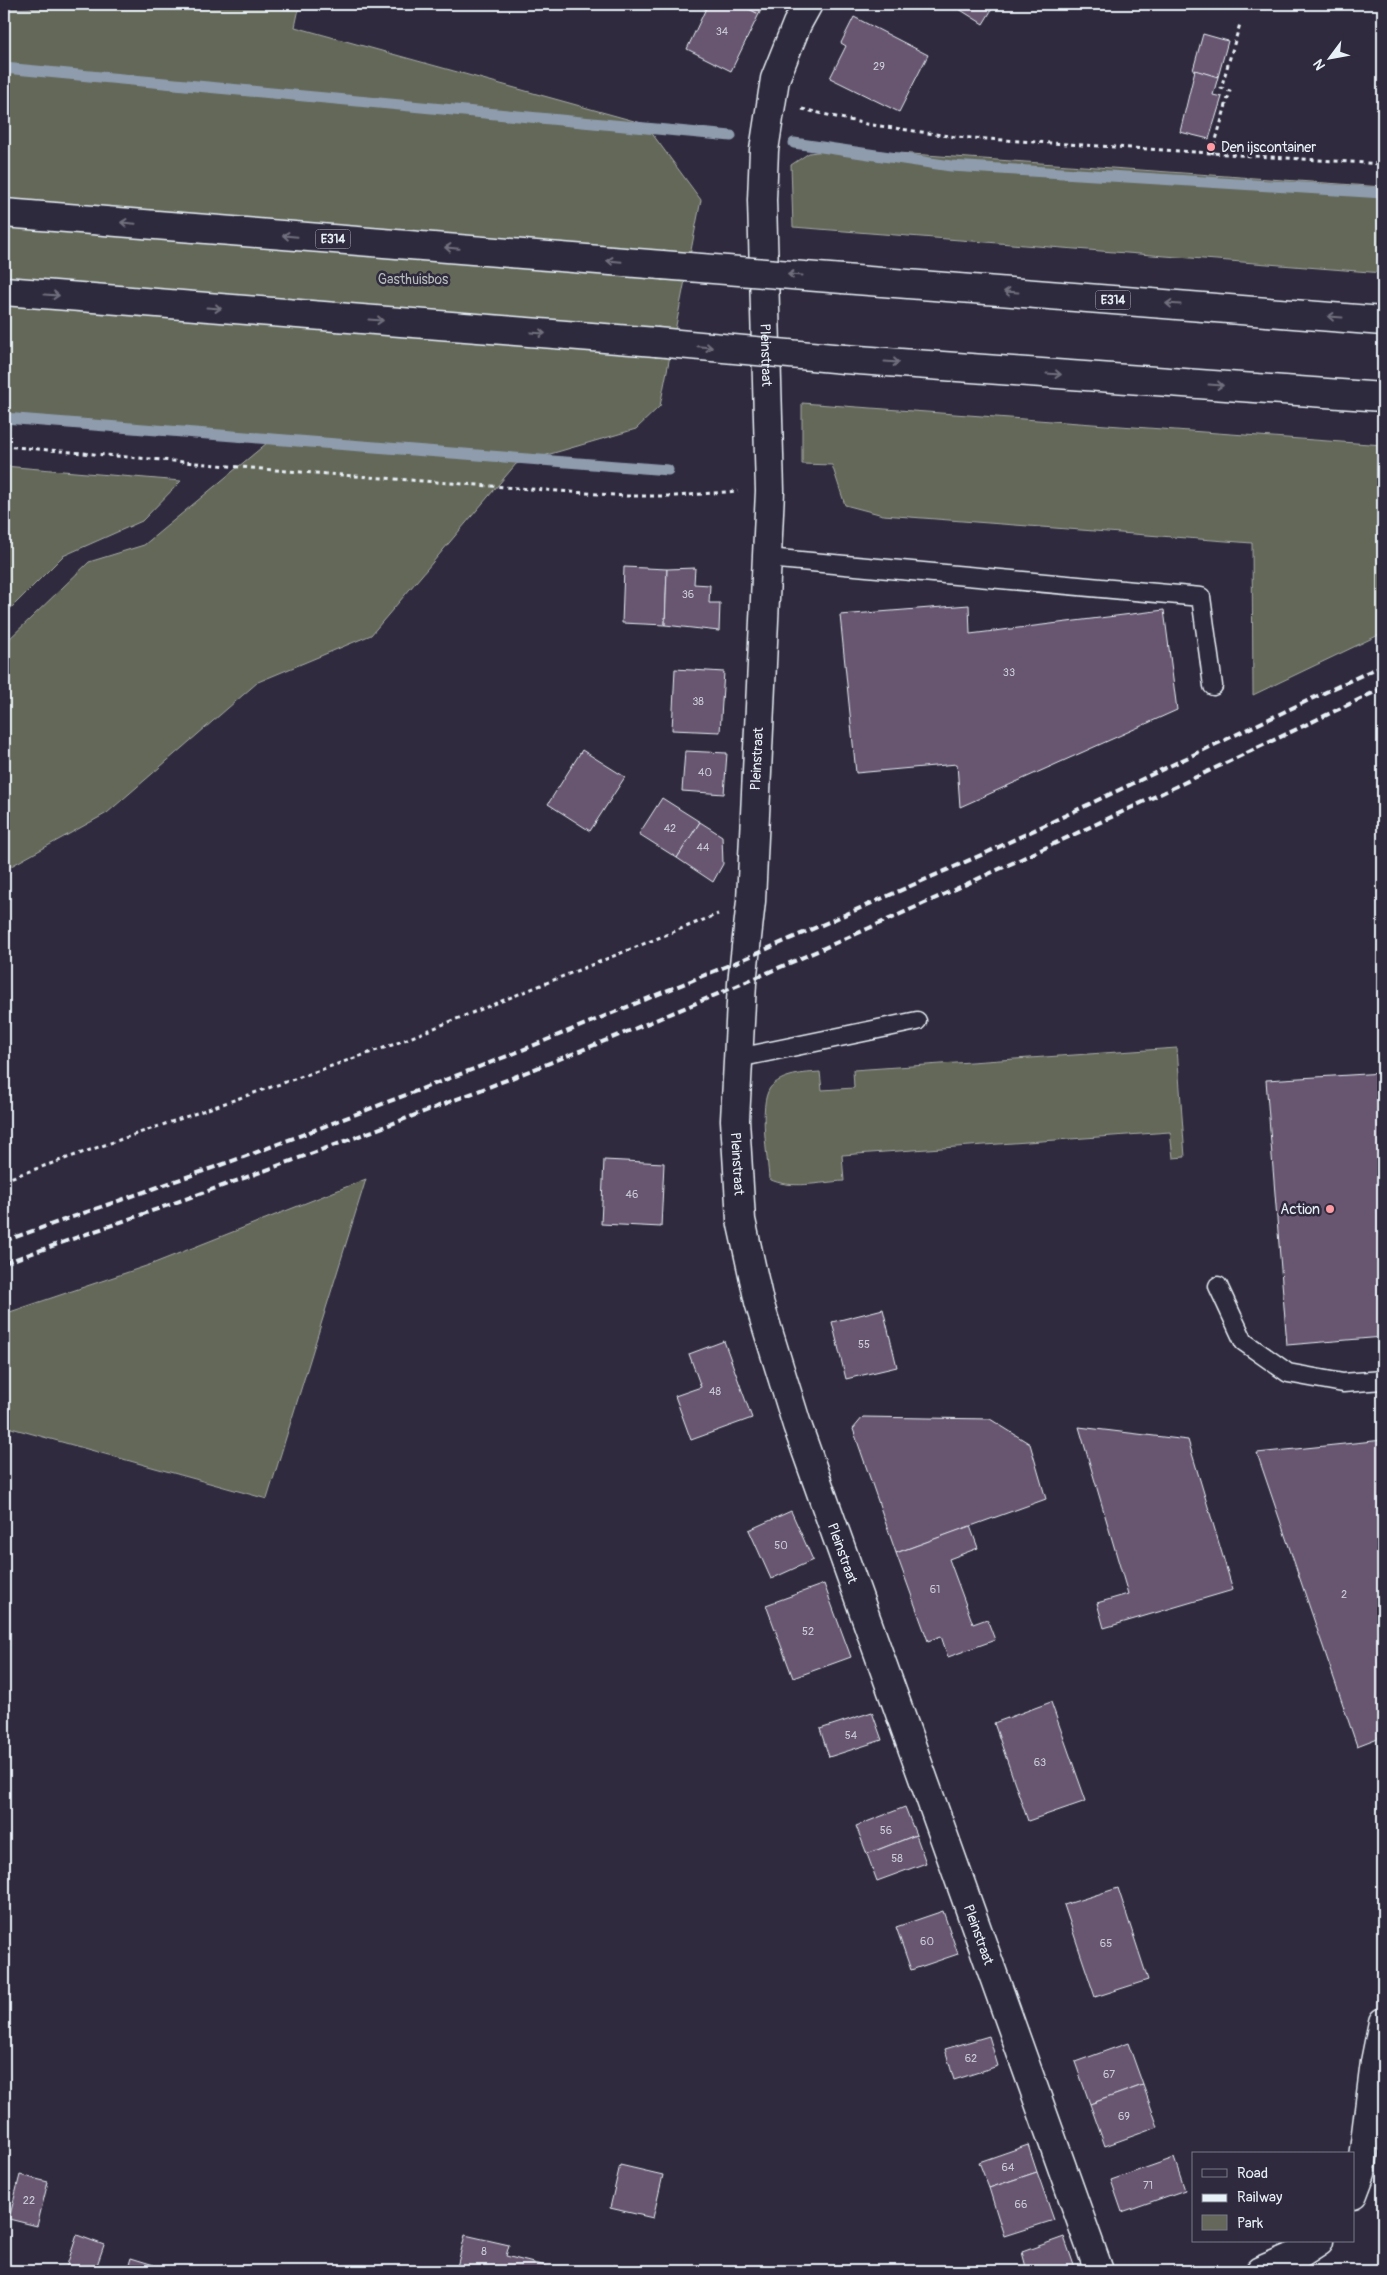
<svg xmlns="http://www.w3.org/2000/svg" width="1387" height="2275" font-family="Pangolin,sans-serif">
<rect width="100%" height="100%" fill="#2f2a3d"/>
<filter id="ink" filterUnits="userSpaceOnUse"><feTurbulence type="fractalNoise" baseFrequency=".02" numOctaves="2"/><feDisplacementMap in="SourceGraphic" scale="10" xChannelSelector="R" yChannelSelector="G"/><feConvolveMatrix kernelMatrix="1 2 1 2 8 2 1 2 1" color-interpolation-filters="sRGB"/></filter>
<g filter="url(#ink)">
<g fill="#646759" stroke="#a6aca8">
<path d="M39 4H300L295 27 645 124 701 200 660 406 636 429 516 464 371 635 258 682 107 813 4 870V644L89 562 144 545 273 438 4 417V9L39 8Z"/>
<path d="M840 149 1383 187V273L793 227 791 165 809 153Z"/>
<path d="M802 403 1383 445V633L1253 695 1252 543 883 515 845 505 832 465 802 464Z"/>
<path d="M4 466 181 481 142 521 63 556 4 615Z"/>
<path d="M1177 1048 1185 1157 1173 1158 1170 1132 842 1155 844 1181C820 1182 791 1190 769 1179 768 1158 758 1105 770 1088 781 1074 805 1073 820 1072L822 1090 854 1088 853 1070Z"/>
<path d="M366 1179 267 1499 4 1426V1314L152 1264Z"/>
</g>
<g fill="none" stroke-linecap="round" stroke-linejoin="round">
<g stroke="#8e9cae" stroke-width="11">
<path d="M4 68 731 136"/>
<path d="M794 143 951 166 1383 193"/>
<path d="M4 418 668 470"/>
</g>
</g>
<g fill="#685670" stroke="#e8f1f8">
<path d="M708 4H739L759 14 731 71 687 49Z"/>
<path d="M739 4H764L759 14Z"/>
<path d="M951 4H989L994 6 983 24Z"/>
<path d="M854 17 928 55 899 112 830 78 846 46 841 43Z"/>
<path d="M1203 34 1228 41 1218 77 1193 70Z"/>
<path d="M1195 70 1218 77 1213 95 1222 97 1209 139 1180 132Z"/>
<path d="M624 567 667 569 665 625 622 623Z"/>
<path d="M695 568 694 584 710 585 709 603H720L719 631 665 625 667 569Z"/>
<path d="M969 605 970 634 1164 610 1177 710 960 807 957 764 856 773 840 615Z"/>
<path d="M675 669 724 672 720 732 672 730Z"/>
<path d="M582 750 625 777 590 831 548 804Z"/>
<path d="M685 751 727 753 724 794 682 791Z"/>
<path d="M662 798 700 822 677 858 639 834Z"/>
<path d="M700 822 722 836 723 864 713 882 677 858Z"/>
<path d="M1383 1073V1337L1287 1345 1266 1080Z"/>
<path d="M604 1160 664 1163 661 1227 601 1224Z"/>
<path d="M883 1309 897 1367 846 1379 832 1322Z"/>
<path d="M724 1341 752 1418 691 1440 675 1396 701 1387 689 1354Z"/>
<path d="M863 1417 990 1419 1030 1444 1046 1499 896 1553 853 1429Z"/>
<path d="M1079 1427 1188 1440 1233 1590 1104 1628 1097 1603 1128 1594Z"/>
<path d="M1383 1440V1736L1357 1746 1257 1453Z"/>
<path d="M791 1511 813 1560 771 1579 749 1530Z"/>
<path d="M970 1526 978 1548 949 1559 973 1624 987 1619 995 1640 948 1657 941 1636 928 1641 896 1553Z"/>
<path d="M824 1584 851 1657 793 1678 766 1605Z"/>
<path d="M1051 1702 1086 1801 1028 1821 994 1723Z"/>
<path d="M872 1712 882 1740 829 1757 820 1729Z"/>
<path d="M905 1807 916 1835 867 1854 856 1826Z"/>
<path d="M916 1835 926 1863 877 1881 867 1854Z"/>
<path d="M1118 1888 1148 1980 1095 1997 1064 1905Z"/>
<path d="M943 1911 958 1954 911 1970 896 1927Z"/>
<path d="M989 2036 998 2066 954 2080 945 2049Z"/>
<path d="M1128 2043 1143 2085 1090 2104 1075 2062Z"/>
<path d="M1143 2085 1158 2127 1105 2146 1090 2104Z"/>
<path d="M1028 2145 1037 2172 989 2188 979 2162Z"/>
<path d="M1174 2158 1185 2190 1122 2212 1111 2180Z"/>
<path d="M620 2165 663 2175 653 2218 610 2208Z"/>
<path d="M1037 2172 1054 2220 1004 2236 989 2188Z"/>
<path d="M20 2175 48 2182 37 2226 9 2219Z"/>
<path d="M77 2235 104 2245 95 2271H65Z"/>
<path d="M465 2235 509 2245 506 2256 549 2267 548 2271H456Z"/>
<path d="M1064 2237 1076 2271H1027L1022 2252Z"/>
<path d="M131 2258 154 2265 152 2271H127Z"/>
<path d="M1383 2264V2271H1353Z"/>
<path d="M614 2265 641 2271H613Z"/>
</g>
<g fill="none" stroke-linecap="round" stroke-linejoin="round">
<defs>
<g id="lane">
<path d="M767 558 1201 597 1213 686"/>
<path d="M738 1058 917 1021"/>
<path d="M1218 1286 1244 1342 1288 1373 1343 1383 1383 1380"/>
</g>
<g id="street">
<path d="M1353 2194 1361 2173 1375 2062 1383 2022"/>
<path d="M1260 2271 1299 2254 1319 2241"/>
</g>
<g id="secondary">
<path id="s1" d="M808 4 797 24 775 79 764 150 762 200 770 491 751 901 742 983 735 1120 741 1220 759 1302 797 1425 1099 2271"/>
</g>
<g id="highway">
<path d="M4 213 662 265"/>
<path d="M843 279 1383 321"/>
<path d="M4 291 656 342"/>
<path d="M844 359 1383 397"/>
</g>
</defs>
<use href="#lane" stroke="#e8f1f8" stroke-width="21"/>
<use href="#street" stroke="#e8f1f8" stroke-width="31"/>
<use href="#secondary" stroke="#e8f1f8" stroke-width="31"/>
<use href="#highway" stroke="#e8f1f8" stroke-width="31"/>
<g stroke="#e8f1f8" stroke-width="3" stroke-dasharray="4 4" stroke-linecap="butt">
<path d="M802 109 866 124 956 137 1383 164"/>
<path d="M1212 154 1230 91 1221 88 1240 24"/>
<path d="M4 446 274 470 626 496H676L738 491"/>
<path d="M4 1180 392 1045 718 914"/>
</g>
<use href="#lane" stroke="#2f2a3d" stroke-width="18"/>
<use href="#street" stroke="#2f2a3d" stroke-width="28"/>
<use href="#secondary" stroke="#2f2a3d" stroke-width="28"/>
<use href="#highway" stroke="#2f2a3d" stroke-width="28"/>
<g stroke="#e8f1f8" stroke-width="4" stroke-dasharray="8 4" stroke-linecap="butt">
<path d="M4 1241 252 1154 510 1055 744 959 988 852 1383 665"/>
<path d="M4 1263C198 1195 391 1127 582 1050 854 941 1119 814 1383 688"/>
</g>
<defs>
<g id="highway-bridge">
<path d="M662 265 843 279"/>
<path d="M656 342 844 359"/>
</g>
</defs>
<use href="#highway-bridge" stroke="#e8f1f8" stroke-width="31" stroke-linecap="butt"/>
<use href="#highway-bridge" stroke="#2f2a3d" stroke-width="28"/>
</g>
<defs><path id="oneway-shaft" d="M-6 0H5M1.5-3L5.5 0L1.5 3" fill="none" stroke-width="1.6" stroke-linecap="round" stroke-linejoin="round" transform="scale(1.25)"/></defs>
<g stroke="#70707e">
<use href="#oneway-shaft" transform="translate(128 223) rotate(-175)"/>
<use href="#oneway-shaft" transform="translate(290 236) rotate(-175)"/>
<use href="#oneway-shaft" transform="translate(452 248) rotate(-175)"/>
<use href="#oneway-shaft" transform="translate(614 261) rotate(-175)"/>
<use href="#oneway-shaft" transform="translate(795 275) rotate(-176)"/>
<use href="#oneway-shaft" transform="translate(1011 292) rotate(-176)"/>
<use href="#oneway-shaft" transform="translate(52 295) rotate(4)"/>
<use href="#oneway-shaft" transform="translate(1173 304) rotate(-176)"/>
<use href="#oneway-shaft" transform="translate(214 308) rotate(4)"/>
<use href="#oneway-shaft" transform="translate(1335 317) rotate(-176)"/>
<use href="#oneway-shaft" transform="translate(376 320) rotate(4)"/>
<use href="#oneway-shaft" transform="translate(538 333) rotate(4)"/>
<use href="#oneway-shaft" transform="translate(705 347) rotate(5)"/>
<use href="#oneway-shaft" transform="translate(892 362) rotate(4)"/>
<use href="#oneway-shaft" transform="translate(1054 374) rotate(4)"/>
<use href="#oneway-shaft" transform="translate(1216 385) rotate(4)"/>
</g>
</g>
<g fill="#ff9aa2" stroke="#2f2a3d" stroke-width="2">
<circle cx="1211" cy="147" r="5"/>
<circle cx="1330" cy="1209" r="5"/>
</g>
<g text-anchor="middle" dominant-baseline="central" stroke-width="5" stroke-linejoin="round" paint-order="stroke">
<g font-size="11" fill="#c8cad6">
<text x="722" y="31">34</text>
<text x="879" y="66">29</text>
<text x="688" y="594">36</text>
<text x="1009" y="672">33</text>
<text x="698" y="701">38</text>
<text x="705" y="772">40</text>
<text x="670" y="828">42</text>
<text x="703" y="847">44</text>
<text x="632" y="1194">46</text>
<text x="864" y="1344">55</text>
<text x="715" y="1391">48</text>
<text x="781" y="1545">50</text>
<text x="935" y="1589">61</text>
<text x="1344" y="1594">2</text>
<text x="808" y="1631">52</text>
<text x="851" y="1735">54</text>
<text x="1040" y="1762">63</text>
<text x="886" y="1830">56</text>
<text x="897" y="1858">58</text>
<text x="927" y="1941">60</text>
<text x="1106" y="1943">65</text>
<text x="971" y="2058">62</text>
<text x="1109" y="2074">67</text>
<text x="1124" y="2116">69</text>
<text x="1008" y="2167">64</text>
<text x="1148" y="2185">71</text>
<text x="29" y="2200">22</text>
<text x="1021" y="2204">66</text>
<text x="484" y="2251">8</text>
</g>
<g fill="#2f2a3d" stroke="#b0b5c0" stroke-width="1">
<rect x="315.5" y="229.5" width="35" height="19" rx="4"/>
<rect x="1095.5" y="290.5" width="35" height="19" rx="4"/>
</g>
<g font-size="12" font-weight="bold" fill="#e8f1f8">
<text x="333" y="239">E314</text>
<text x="1113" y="300">E314</text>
</g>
<g font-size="14" fill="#e8f1f8" stroke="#2f2a3d" text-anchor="start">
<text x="1221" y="147">Den ijscontainer</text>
<text x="1320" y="1209" text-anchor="end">Action</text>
</g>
<g font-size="14" fill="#b3bab8" stroke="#2f2a3d">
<text x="413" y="279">Gasthuisbos</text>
</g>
<g font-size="14" fill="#e8f1f8" stroke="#2f2a3d">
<text stroke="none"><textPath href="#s1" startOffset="359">Pleinstraat</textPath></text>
<text transform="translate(757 759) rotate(-87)">Pleinstraat</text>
<text stroke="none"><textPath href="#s1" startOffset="1169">Pleinstraat</textPath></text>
<text stroke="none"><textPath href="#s1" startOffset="1574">Pleinstraat</textPath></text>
<text stroke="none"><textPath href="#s1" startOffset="1979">Pleinstraat</textPath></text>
</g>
</g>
<rect width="1387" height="2275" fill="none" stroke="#2f2a3d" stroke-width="20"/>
<rect x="10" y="10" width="1367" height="2255" fill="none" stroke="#e8f1f8" stroke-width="2" filter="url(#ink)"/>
<rect x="1192" y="2152" width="162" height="90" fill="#2f2a3d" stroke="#797a88"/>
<rect x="1202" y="2169" width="25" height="8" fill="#2f2a3d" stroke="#797a88"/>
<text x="1237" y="2178" font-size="15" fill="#e8f1f8">Road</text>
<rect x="1202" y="2194" width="25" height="8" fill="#e8f1f8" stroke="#797a88"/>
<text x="1237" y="2202" font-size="15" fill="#e8f1f8">Railway</text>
<rect x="1202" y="2215" width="25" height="15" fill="#646759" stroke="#797a88"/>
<text x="1237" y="2228" font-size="15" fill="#e8f1f8">Park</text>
<g transform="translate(1330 58) rotate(238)" stroke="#2f2a3d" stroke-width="4" paint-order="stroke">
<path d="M0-4L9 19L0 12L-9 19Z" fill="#e8f1f8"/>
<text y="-8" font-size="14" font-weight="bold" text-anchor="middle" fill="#e8f1f8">N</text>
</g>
</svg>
